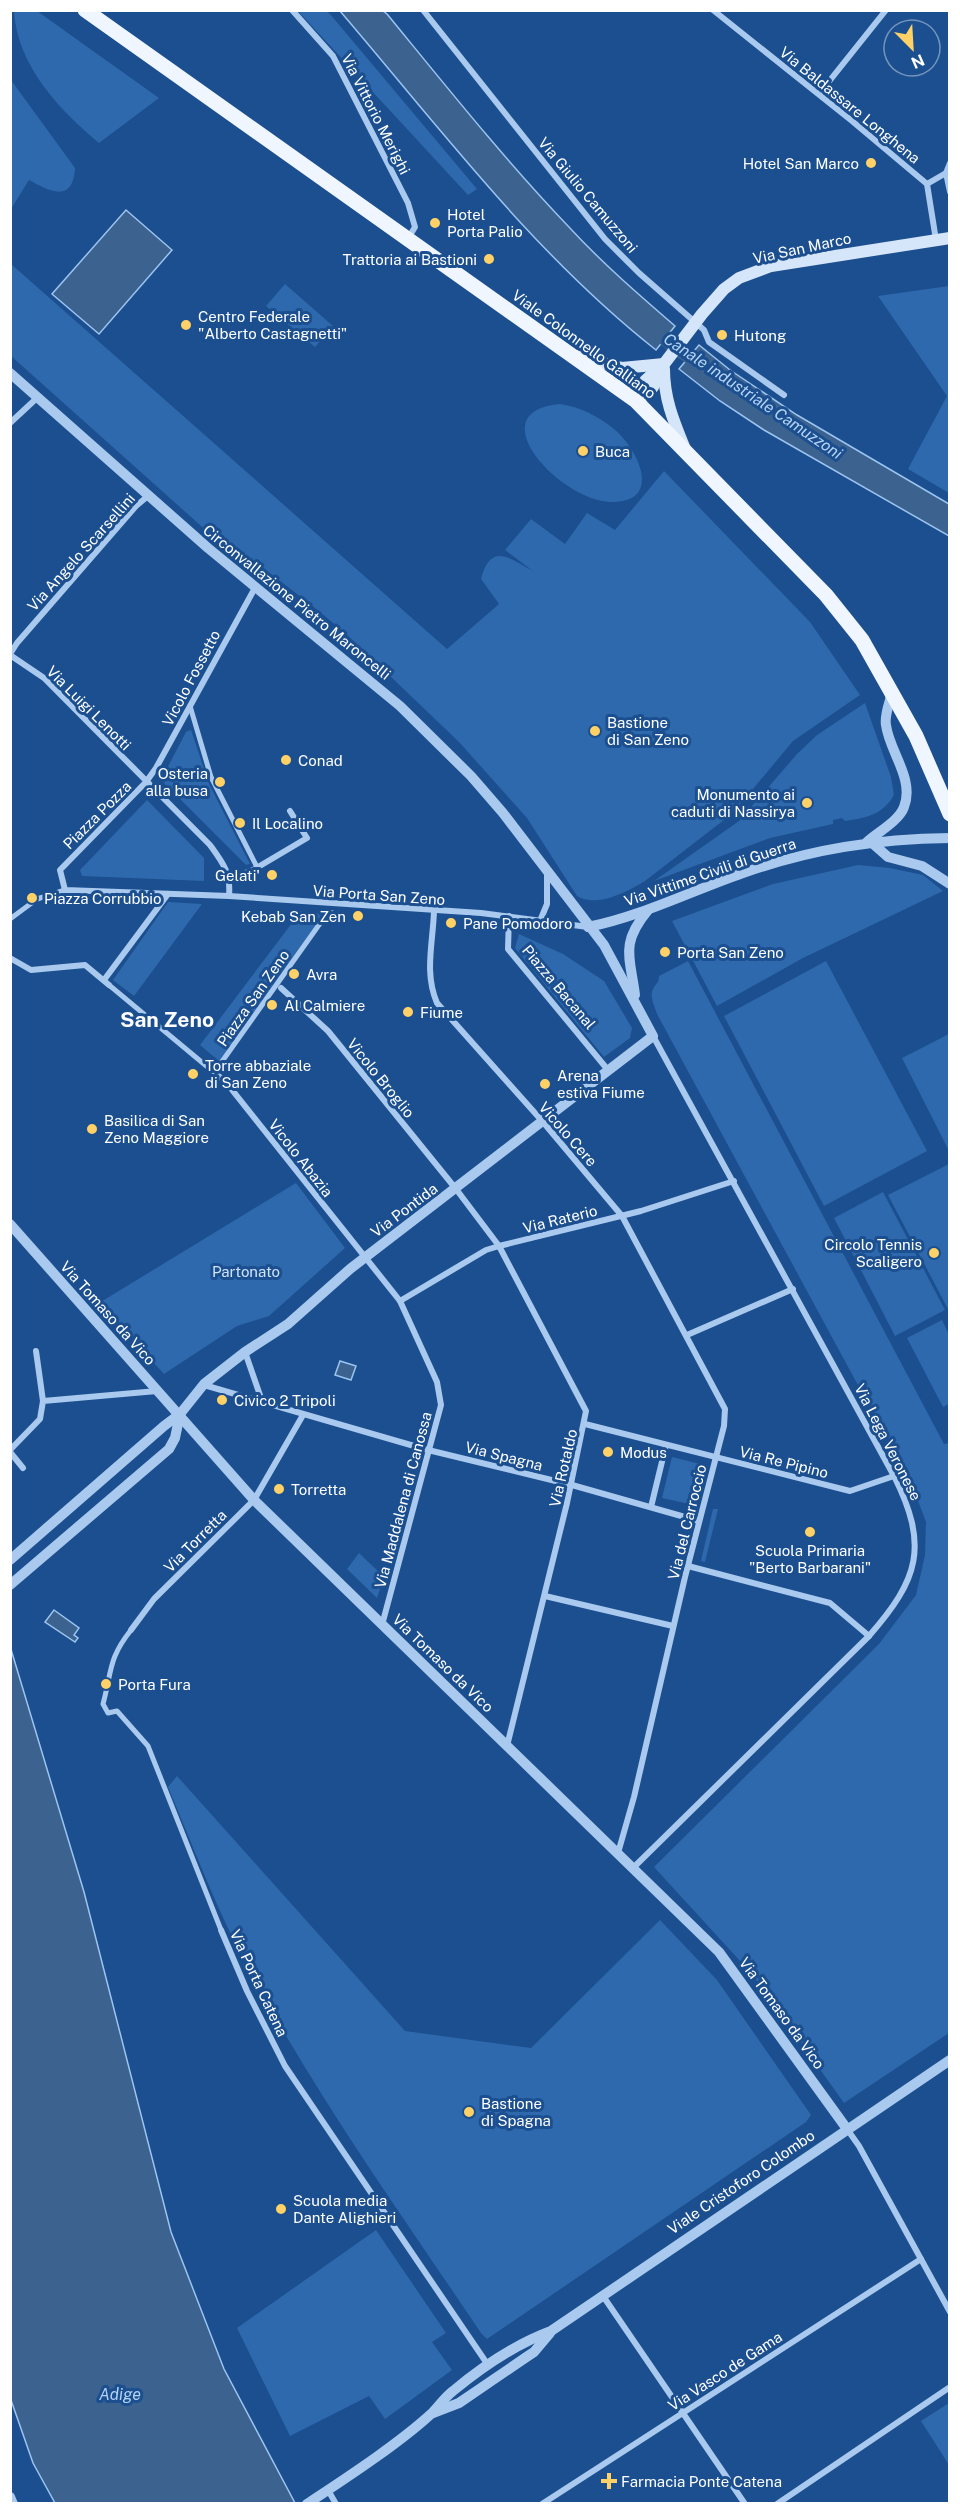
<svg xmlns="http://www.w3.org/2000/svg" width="960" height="2514" font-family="'Public Sans',sans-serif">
<rect width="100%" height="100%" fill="#1b4f8f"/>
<g fill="#2e69ad">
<path d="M14 11H37L159 98 99 143C59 110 17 65 14 11Z"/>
<path d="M298 11H326L330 14 477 189 468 195Z"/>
<path d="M11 80 75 168C73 204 49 191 29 180L11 209Z"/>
<path d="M11 264 447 649 499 604 481 579C491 541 510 559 533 571L505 550 531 519 565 544 587 513 615 530 664 471 810 622 860 695 793 741 733 813 645 881C627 892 597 908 577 896L527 818 459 742 344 632 310 604 224 538 219 542 11 356Z"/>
<path d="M285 284 333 326 315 347 266 306Z"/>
<path d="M949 286H950L949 493 908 469 947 396 878 296Z"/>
<path d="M560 404C580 407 598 416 614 429 639 450 664 504 609 502 558 499 478 411 560 404Z"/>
<path d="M865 703 891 777 894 795C883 815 865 818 845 821L842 818 833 820V824L770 838 654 881 739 821 797 754 817 735Z"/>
<path d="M191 730 209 784 250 864 246 865 161 780 186 732Z"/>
<path d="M147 800 204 858V881L82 876 80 870Z"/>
<path d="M858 865 890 868 923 875 943 891 803 958 717 1006 672 921 773 884Z"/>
<path d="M168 902 202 904 134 996 113 980Z"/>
<path d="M301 911 325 914 220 1062 200 1045Z"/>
<path d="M519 934 563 954 604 981 632 1028 630 1038 604 1057 515 948Z"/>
<path d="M688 961 944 1444 949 1443V2033L844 2103 752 1974 654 1867 879 1644 916 1595 925 1555 926 1522 912 1485 657 1014C655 1007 649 997 653 989 656 983 659 983 659 976Z"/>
<path d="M826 961 927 1151 824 1206 724 1016Z"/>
<path d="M949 1034V1151L902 1058Z"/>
<path d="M949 1164V1311L888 1195Z"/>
<path d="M296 1183 345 1248 269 1316 237 1326 164 1374 99 1303Z"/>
<path d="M883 1192 945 1310 895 1336 834 1218Z"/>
<path d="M942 1320 949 1335V1404L943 1407 907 1338Z"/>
<path d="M672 1457 704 1465 694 1505 662 1498Z"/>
<path d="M713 1509H718L705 1562 701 1561Z"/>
<path d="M359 1553 384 1577 377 1598 347 1569Z"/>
<path d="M177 1776 405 2031 531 2048 660 1920 717 1980 811 2115 806 2122 487 2339 481 2333C401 2214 317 2097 249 1970 217 1911 194 1848 168 1787Z"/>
<path d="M376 2230 446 2333 432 2342 452 2370 385 2419 369 2396 290 2436 237 2328Z"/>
<path d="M949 2403V2465L921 2421Z"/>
</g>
<g fill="#3c6290" stroke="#9cc4f0" stroke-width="1.5">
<path d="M340 11H383L387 14C446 86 504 159 568 226 601 262 638 294 675 326L656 350C534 254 440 128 340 11Z"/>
<path d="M126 210 172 250 99 334 52 294Z"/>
<path d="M699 345 730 370 797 415 949 504V536L764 430 720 401 679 369Z"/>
<path d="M340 1361 356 1366 351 1380 335 1375Z"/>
<path d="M54 1610 79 1628 74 1635 78 1638 75 1642 45 1622Z"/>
<path d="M10 1646 84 1892 171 2232 224 2369 295 2503H55L33 2463 11 2400Z"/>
</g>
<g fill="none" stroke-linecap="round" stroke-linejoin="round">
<path stroke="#3c6290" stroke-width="14" d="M651 327 673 346 703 366"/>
<g stroke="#a9c9ee" stroke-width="5">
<path d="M190 706 211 777 257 867"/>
<path d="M10 919 37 899 65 890"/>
<path d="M109 985 216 1074V1070L321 922 332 913"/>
<path d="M131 1630C108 1659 112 1671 103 1704L108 1713 117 1711 148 1746 221 1930"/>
</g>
<g stroke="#a9c9ee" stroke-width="6">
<path d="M292 10 333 56 408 203 415 227 409 237"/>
<path d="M423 10 605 239 639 273 704 330 709 342 784 395"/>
<path d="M713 10 852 121 927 184 936 240"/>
<path d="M819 94 886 10"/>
<path d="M950 163 946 173 950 192"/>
<path d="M927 184 946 173"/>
<path d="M10 423 38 397"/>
<path d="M256 586 156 768 146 782 60 870 65 890 229 896 481 913 588 927"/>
<path d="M10 654 17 643 136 506 148 496"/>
<path d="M10 655 44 678 210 845C223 863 231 873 229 896"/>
<path d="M230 879 253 870 307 838 290 811"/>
<path d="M434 911C433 943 424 973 437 1003L543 1122 622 1216 725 1409 724 1426 685 1577 634 1797 618 1853"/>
<path d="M509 916 508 949 608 1070"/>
<path d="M540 921 547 904V872"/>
<path d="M10 958 31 970 85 965 109 985"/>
<path d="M104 980 168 894"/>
<path d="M281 988 328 1031 456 1189 499 1246 586 1411 567 1503 507 1746"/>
<path d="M216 1074 225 1081 400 1301 437 1382 441 1405 382 1625"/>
<path d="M400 1301 486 1250 499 1246 641 1211 734 1181"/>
<path d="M687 1335 793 1289"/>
<path d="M36 1351 43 1401"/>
<path d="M245 1352 262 1401"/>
<path d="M204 1385 428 1450 572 1485 699 1521"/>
<path d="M585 1424 850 1491 894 1476"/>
<path d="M10 1450 40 1419 43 1401 157 1391"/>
<path d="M10 1452 23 1468"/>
<path d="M651 1507 666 1445"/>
<path d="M688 1566 830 1603 869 1636"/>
<path d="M545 1596 673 1626"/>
<path d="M131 1630 154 1599 254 1500 303 1415"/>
<path d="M633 1868 869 1636C919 1579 929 1546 894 1476L653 1036"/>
<path d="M221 1930 247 1991 285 2066 488 2365"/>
<path d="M847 2129 859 2146 950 2312"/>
<path d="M603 2296 745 2504"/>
<path d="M328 2490 336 2504"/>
<path d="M542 2504 921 2259"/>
<path d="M777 2504 950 2387"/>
</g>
<g stroke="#a9c9ee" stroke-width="10">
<path d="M10 373 208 548 400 706 471 776 503 813 604 945 653 1036 350 1269 288 1324 245 1352 204 1384 180 1414 164 1426 10 1560"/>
<path d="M867 842C878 832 899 821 904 807 915 779 889 751 886 725 884 715 890 702 892 692"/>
<path d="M871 842 888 857 922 866 950 884"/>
<path d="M588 927C642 916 691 891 743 873 812 849 876 839 950 838"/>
<path d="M635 995C630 956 620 944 648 910"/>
<path d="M10 1224 254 1500 719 1952 847 2129"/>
<path d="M10 1585 169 1449 175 1438 180 1414"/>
<path d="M433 2413 459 2403 525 2358 534 2352 550 2333"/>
<path d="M10 2497 13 2504"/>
<path d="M307 2504C346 2478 397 2445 431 2414 438 2407 445 2397 453 2391 482 2367 516 2344 551 2331L950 2060"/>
</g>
<g stroke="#d6e6fa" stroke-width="12">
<path d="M577 356 622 368 664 364"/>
<path d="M664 369C664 399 674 422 685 449"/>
<path d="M638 397 645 381 661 366"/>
<path d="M636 401 653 387 664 364 702 314 724 289 739 278 771 266 950 238"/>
</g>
<path stroke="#f0f6ff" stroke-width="15" d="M85 10 636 401 826 595 862 640 916 736 950 814"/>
</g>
<g fill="#ffd166" stroke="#1b4f8f" stroke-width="2">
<circle cx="871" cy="163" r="6"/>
<circle cx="435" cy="223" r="6"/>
<circle cx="489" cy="259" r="6"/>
<circle cx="186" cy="325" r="6"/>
<circle cx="722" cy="335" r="6"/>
<circle cx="583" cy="451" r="6"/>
<circle cx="595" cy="731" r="6"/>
<circle cx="286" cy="760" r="6"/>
<circle cx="220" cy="782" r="6"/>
<circle cx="807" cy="803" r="6"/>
<circle cx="240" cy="823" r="6"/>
<circle cx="272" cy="875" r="6"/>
<circle cx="32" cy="898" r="6"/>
<circle cx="358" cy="916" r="6"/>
<circle cx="451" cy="923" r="6"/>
<circle cx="665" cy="952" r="6"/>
<circle cx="294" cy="974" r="6"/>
<circle cx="272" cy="1005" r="6"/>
<circle cx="408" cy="1012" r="6"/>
<circle cx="193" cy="1074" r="6"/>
<circle cx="545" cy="1084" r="6"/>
<circle cx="92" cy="1129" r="6"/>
<circle cx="934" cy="1253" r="6"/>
<circle cx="222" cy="1400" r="6"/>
<circle cx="608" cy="1452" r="6"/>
<circle cx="279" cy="1489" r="6"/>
<circle cx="810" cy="1532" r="6"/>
<circle cx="106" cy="1684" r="6"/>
<circle cx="469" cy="2112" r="6"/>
<circle cx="281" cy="2209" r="6"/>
<path d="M606 2472h6v6h6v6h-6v6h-6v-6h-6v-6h6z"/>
</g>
<g text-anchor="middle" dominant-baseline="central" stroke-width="6" stroke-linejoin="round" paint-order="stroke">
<g font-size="15" fill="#fff" stroke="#1b4f8f">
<text transform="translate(850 105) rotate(39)">Via Baldassare Longhena</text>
<text transform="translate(376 114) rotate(63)">Via Vittorio Merighi</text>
<text transform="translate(588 195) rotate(50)">Via Giulio Camuzzoni</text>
<text transform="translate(802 248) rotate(-12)">Via San Marco</text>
<text transform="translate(584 344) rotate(36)">Viale Colonnello Galliano</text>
<text transform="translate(81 552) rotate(-48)">Via Angelo Scarsellini</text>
<text transform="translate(297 602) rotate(39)">Circonvallazione Pietro Maroncelli</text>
<text transform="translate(191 678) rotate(-62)">Vicolo Fossetto</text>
<text transform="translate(89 708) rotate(45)">Via Luigi Lenotti</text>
<text transform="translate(97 815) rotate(-45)">Piazza Pozza</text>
<text transform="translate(710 872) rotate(-19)">Via Vittime Civili di Guerra</text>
<text transform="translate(379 895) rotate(4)">Via Porta San Zeno</text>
<text transform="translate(559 987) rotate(50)">Piazza Bacanal</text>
<text transform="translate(253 998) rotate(-55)">Piazza San Zeno</text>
<text transform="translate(381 1078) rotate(51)">Vicolo Broglio</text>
<text transform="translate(568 1134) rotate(49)">Vicolo Cere</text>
<text transform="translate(301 1158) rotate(52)">Vicolo Abazia</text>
<text transform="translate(404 1210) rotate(-37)">Via Pontida</text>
<text transform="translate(560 1219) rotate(-14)">Via Raterio</text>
<text transform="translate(108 1313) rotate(48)">Via Tomaso da Vico</text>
<text transform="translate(888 1442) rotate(63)">Via Lega Veronese</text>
<text transform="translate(504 1456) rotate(14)">Via Spagna</text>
<text transform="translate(784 1462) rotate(14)">Via Re Pipino</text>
<text transform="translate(563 1468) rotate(-77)">Via Rotaldo</text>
<text transform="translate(403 1500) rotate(-75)">Via Maddalena di Canossa</text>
<text transform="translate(687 1522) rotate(-76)">Via del Carroccio</text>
<text transform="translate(195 1541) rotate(-45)">Via Torretta</text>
<text transform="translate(443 1663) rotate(44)">Via Tomaso da Vico</text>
<text transform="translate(259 1983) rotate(65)">Via Porta Catena</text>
<text transform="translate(782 2013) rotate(54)">Via Tomaso da Vico</text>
<text transform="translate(741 2182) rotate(-34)">Viale Cristoforo Colombo</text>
<text transform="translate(725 2371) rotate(-33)">Via Vasco de Gama</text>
</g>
<g font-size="15" fill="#fff" stroke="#1b4f8f" text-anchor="start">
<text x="859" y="163" text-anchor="end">Hotel San Marco</text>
<text x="447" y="214">Hotel<tspan x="447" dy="17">Porta Palio</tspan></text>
<text x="477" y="259" text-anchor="end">Trattoria ai Bastioni</text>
<text x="198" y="316">Centro Federale<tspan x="198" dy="17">"Alberto Castagnetti"</tspan></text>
<text x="734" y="335">Hutong</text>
<text x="595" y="451">Buca</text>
<text x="607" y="722">Bastione<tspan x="607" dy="17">di San Zeno</tspan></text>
<text x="298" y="760">Conad</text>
<text x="208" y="773" text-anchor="end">Osteria<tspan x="208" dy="17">alla busa</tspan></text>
<text x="795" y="794" text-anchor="end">Monumento ai<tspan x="795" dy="17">caduti di Nassirya</tspan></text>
<text x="252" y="823">Il Localino</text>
<text x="260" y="875" text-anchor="end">Gelati'</text>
<text x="44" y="898">Piazza Corrubbio</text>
<text x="346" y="916" text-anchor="end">Kebab San Zen</text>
<text x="463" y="923">Pane Pomodoro</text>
<text x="677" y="952">Porta San Zeno</text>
<text x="306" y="974">Avra</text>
<text x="284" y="1005">Al Calmiere</text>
<text x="420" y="1012">Fiume</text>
<text x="205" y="1065">Torre abbaziale<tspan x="205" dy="17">di San Zeno</tspan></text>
<text x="557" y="1075">Arena<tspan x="557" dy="17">estiva Fiume</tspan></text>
<text x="104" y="1120">Basilica di San<tspan x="104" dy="17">Zeno Maggiore</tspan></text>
<text x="922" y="1244" text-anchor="end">Circolo Tennis<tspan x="922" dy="17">Scaligero</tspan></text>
<text x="234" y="1400">Civico 2 Tripoli</text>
<text x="620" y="1452">Modus</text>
<text x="291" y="1489">Torretta</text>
<text x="810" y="1550" text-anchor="middle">Scuola Primaria<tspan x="810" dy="17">"Berto Barbarani"</tspan></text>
<text x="118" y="1684">Porta Fura</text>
<text x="481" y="2103">Bastione<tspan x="481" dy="17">di Spagna</tspan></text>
<text x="293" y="2200">Scuola media<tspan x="293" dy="17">Dante Alighieri</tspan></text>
<text x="621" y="2481">Farmacia Ponte Catena</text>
</g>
<g font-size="15" fill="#cfe3fa" stroke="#1b4f8f">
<text x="246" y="1271">Partonato</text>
</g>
<g font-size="16" font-style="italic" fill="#b5d3f5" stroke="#1b4f8f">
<text transform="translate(753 396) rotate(34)">Canale industriale Camuzzoni</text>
<text x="120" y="2394">Adige</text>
</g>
<g font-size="21" font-weight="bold" fill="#fff" stroke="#1b4f8f">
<text x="167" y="1019">San Zeno</text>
</g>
</g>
<rect width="960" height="2514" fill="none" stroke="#ffffff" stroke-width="24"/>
<g transform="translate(912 48) rotate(156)"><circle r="28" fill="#1b4f8f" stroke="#7695bc" stroke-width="1.5"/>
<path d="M0-4.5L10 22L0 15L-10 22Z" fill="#ffd166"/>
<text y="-9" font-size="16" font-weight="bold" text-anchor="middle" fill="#ffffff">N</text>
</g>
</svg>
